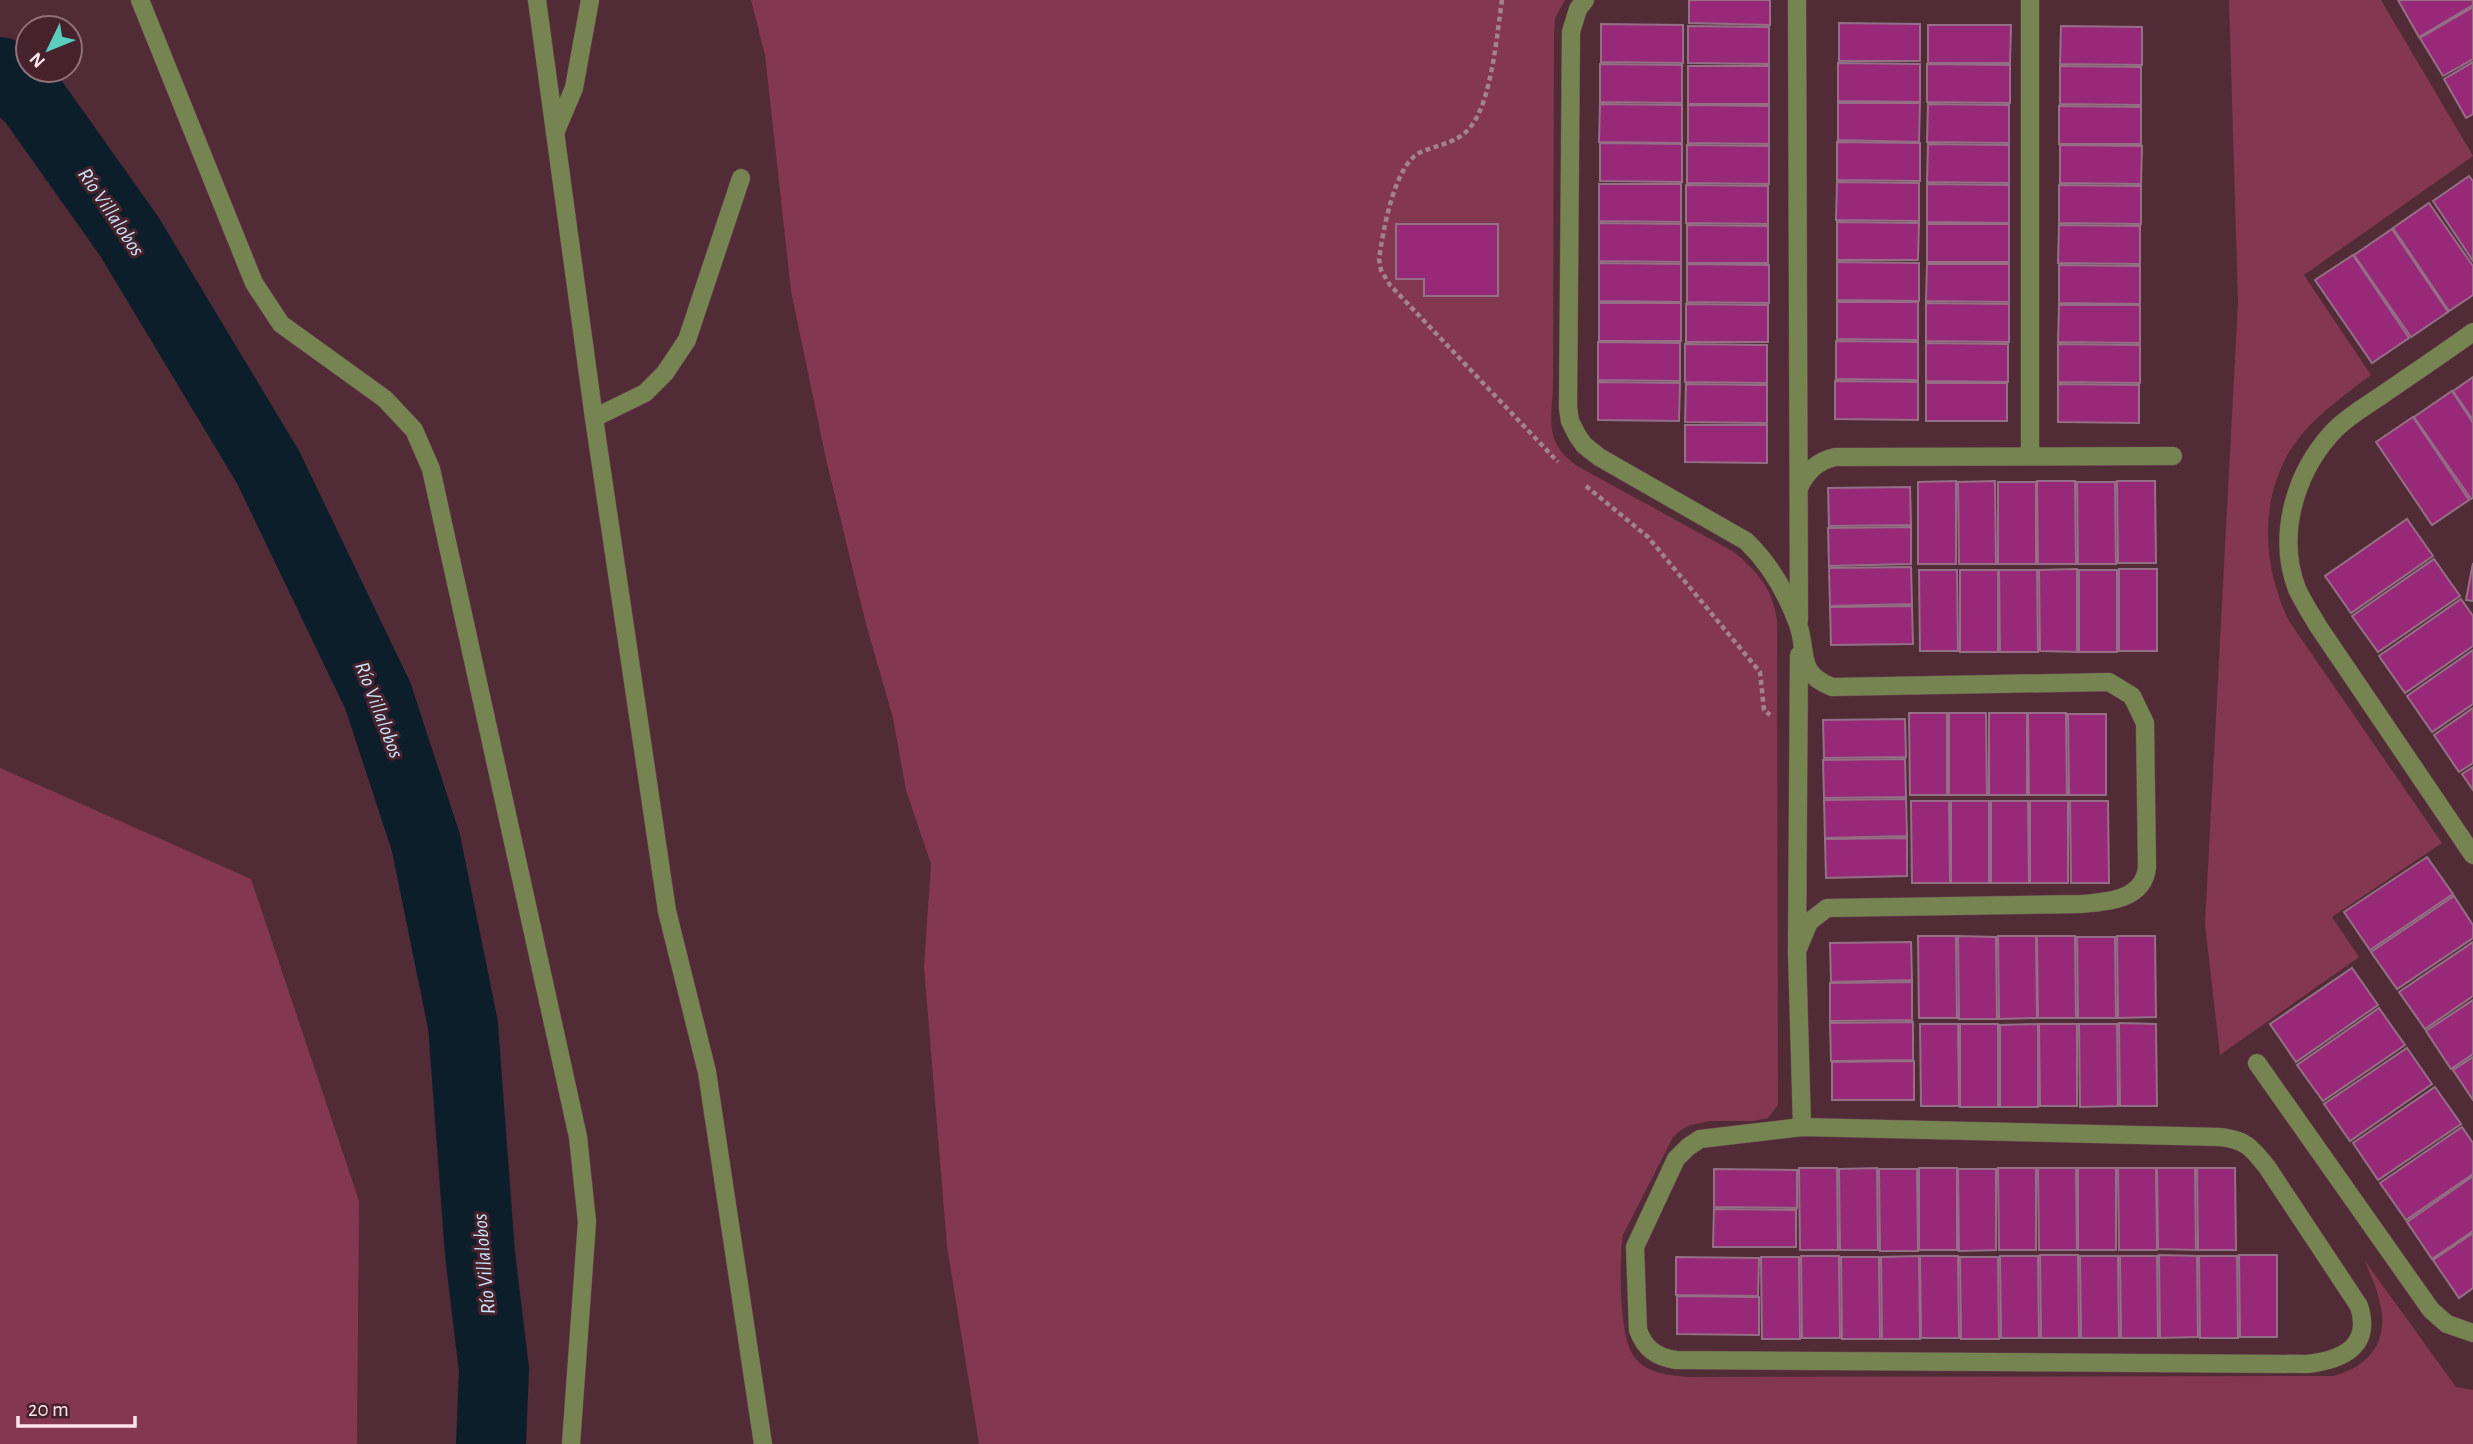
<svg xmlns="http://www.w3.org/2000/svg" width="2473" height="1444" font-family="'Alegreya Sans',sans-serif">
<rect width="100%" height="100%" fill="#512c37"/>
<g fill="#843750">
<path d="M751 0H1565L1555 18 1554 34 1553 387C1551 424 1545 444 1579 467L1734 552C1758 573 1772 587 1777 620L1778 1105 1768 1118 1752 1121H1710L1690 1125 1681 1130 1673 1137 1623 1235C1619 1259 1619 1335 1633 1355 1644 1373 1668 1375 1687 1377L2333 1376C2366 1368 2388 1344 2381 1308 2379 1293 2371 1276 2365 1261L2456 1387 2473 1390V1444H979L947 1246 924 967 931 864 906 790 893 718 866 624 826 459 791 291 765 55Z"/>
<path d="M2229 0H2381L2473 156 2304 275 2371 375C2347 393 2322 411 2302 434 2258 487 2260 562 2289 621L2442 843 2332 917 2359 957 2220 1055 2205 924 2238 302Z"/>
<path d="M0 768 251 879 359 1201 357 1444H0Z"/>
</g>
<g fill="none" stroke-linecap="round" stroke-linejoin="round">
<path stroke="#0d1e2b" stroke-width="70" d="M0 72 31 98 129 236 268 467 378 696 426 843 463 1025 480 1254 494 1370 491 1444"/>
</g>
<g fill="#982878" stroke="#946f85" stroke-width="2">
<path d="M1689 0H1770V25L1689 23Z"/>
<path d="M2398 0H2473V5L2419 37Z"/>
<path d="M2473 7V59L2443 76 2420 38Z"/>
<path d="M1839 23 1920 24V61H1839Z"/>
<path d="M1601 24 1683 25V63L1601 62Z"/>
<path d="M1928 25H2011L2010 63H1928Z"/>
<path d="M1688 26 1769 27V64L1688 63Z"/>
<path d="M2061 26 2142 27V65L2060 64Z"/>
<path d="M2473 62V114L2466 118 2444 79Z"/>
<path d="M1838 63 1920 64V102L1838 101Z"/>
<path d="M1600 64 1682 65V103L1600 102Z"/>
<path d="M1927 64 2010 65V103L1927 102Z"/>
<rect x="1688" y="66" width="81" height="38"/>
<path d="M2060 66 2141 67V105L2060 104Z"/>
<path d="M1838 103H1920L1919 142 1838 140Z"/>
<path d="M1600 104 1682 105V143L1599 142Z"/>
<path d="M1928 104 2009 105V143L1927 142Z"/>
<path d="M1688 105 1769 106V144L1688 143Z"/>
<path d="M2059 106 2141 107V144H2059Z"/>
<path d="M1837 142 1920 143V181L1837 180Z"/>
<path d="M1600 143 1682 144V182L1600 181Z"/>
<path d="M1928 144 2009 145V183L1927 182Z"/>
<path d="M1687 145 1769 146V184L1687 183Z"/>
<path d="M2060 145 2142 146 2141 184 2060 183Z"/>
<path d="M2469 176 2473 181V261L2433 201Z"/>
<path d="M1837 182 1919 183V221L1836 220Z"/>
<path d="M1599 184H1681V222L1599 221Z"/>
<path d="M1927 184 2009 185V223L1927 222Z"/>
<path d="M1686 185 1768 186V224L1686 223Z"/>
<path d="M2059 185 2141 186V224L2059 223Z"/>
<path d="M2429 203 2473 266V295L2449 311 2393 228Z"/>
<path d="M1837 222 1919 223 1918 260H1837Z"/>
<path d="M1599 223 1681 224V262L1599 261Z"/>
<path d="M1396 224H1498V296H1424V279H1396Z"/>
<rect x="1927" y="224" width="82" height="38"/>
<path d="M1687 225 1768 226V263H1687Z"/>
<path d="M2059 225 2140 226V264L2058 263Z"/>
<path d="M2392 229 2448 312 2411 337 2354 255Z"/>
<path d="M2353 255 2409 338 2372 363 2315 280Z"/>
<path d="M1837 262 1919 263V301L1837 300Z"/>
<path d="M1599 263 1681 264V302L1599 301Z"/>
<path d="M1687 264 1769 265V303L1687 302Z"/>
<path d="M1927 264H2009V302L1926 301Z"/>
<path d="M2059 265 2140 266V304L2059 303Z"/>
<path d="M1837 302H1918V340L1837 339Z"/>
<rect x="1599" y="303" width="82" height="38"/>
<path d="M1926 303 2009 304V342L1926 341Z"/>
<path d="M1686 304 1768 305V342H1686Z"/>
<path d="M2059 305H2140V343L2058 342Z"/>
<path d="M1836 341 1918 342V380L1836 379Z"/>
<path d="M1598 342 1680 343V381L1598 380Z"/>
<path d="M1926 343 2008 344V382L1926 381Z"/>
<path d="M1685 344 1767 345V383L1685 382Z"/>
<path d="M2058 344 2140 345V383L2058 382Z"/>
<path d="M2473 377V420L2453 391Z"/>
<path d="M1835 381 1918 382V420L1835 419Z"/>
<path d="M1598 382 1680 383 1679 421 1598 420Z"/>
<rect x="1926" y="383" width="81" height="38"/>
<path d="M1686 384 1767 385V423L1685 422Z"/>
<path d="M2058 384 2139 385V423L2058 422Z"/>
<path d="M2452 391 2473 423V498L2471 499 2414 417Z"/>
<path d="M2413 417 2469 500 2432 525 2376 442Z"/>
<path d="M1685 425H1767V463L1685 462Z"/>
<path d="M1956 481V564H1918V482Z"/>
<path d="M1995 481 1996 564H1959L1958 482Z"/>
<path d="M2037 481H2075L2076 564H2038Z"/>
<path d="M2117 481H2155L2156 563H2118Z"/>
<rect x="1998" y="482" width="38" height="82"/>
<path d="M2077 482H2115L2116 564H2078Z"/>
<path d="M1910 487 1911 525 1829 526 1828 488Z"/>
<path d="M2407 519 2433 556 2351 613 2325 576Z"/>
<path d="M1911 527V564L1829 566 1828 528Z"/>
<path d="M2434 559 2460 596 2378 652 2352 616Z"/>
<path d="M2473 563V601L2466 600Z"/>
<path d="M1911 567 1912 604 1830 606 1829 568Z"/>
<path d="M2077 569V652L2040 651 2039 570Z"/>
<rect x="2119" y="569" width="38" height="82"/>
<path d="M1919 570H1957L1958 651H1920Z"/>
<rect x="1960" y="570" width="38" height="82"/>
<path d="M1999 570H2037L2038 652H2000Z"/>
<rect x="2079" y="570" width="38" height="82"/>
<path d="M2461 599 2473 616V646L2405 693 2379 656Z"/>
<path d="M1912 606 1913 644 1831 645 1830 607Z"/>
<path d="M2473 650V704L2432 732 2407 696Z"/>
<path d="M2473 708V763L2459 772 2434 735Z"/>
<path d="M1909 713H1947V795H1910Z"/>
<path d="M1949 713H1986L1987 795H1949Z"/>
<rect x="1989" y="713" width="38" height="82"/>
<path d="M2028 713H2066L2067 795H2029Z"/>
<path d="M2068 714H2106V795H2069Z"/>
<path d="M1905 719 1906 757 1824 758 1823 720Z"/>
<path d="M1905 759 1906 797 1824 798 1823 760Z"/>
<path d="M2473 767V790L2462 774Z"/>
<path d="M1906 799 1907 836 1825 838 1824 800Z"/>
<path d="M1911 801H1949L1950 883H1912Z"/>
<rect x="1951" y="801" width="38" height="82"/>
<path d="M1991 801H2028L2029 883H1991Z"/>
<rect x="2030" y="801" width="38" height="82"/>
<path d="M2070 801H2108L2109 883H2071Z"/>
<path d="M1907 838V876L1826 878 1825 839Z"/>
<path d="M2427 857 2453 894 2370 950 2344 912Z"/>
<path d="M2454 896 2473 925V938L2397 989 2371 952Z"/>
<path d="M1918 936H1956L1957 1018H1919Z"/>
<path d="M1958 936 1996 937 1997 1019H1959Z"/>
<path d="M1998 936H2036L2037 1018 1999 1019Z"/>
<path d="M2037 936H2075L2076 1018H2038Z"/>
<path d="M2117 936H2155L2156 1017 2118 1018Z"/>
<path d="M2077 937H2115L2116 1018H2078Z"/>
<path d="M1911 942 1912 980 1831 982 1830 943Z"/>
<path d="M2473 942V996L2425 1029 2399 992Z"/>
<path d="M2352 968 2378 1005 2296 1062 2270 1024Z"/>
<path d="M1912 982V1020L1830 1021V983Z"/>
<path d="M2473 1000V1054L2451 1069 2426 1031Z"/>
<path d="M2379 1008 2405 1045 2323 1101 2297 1065Z"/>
<path d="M1913 1022V1060L1831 1061 1830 1023Z"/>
<path d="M2119 1023 2156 1024 2157 1106H2120Z"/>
<path d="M1920 1024H1958L1959 1106H1921Z"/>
<rect x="1960" y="1024" width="38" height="83"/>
<path d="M2038 1024V1107H2000V1025Z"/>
<path d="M2039 1024H2077V1106H2040Z"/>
<path d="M2079 1024H2117L2118 1106 2080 1107Z"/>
<path d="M2407 1048 2432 1084 2350 1141 2324 1104Z"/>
<path d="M2473 1057V1100L2453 1070Z"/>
<path d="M1914 1061V1100H1832V1062Z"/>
<path d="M2435 1087 2461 1124 2378 1180 2353 1143Z"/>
<path d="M2462 1127 2473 1143V1174L2406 1220 2380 1183Z"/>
<path d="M1799 1168H1837L1838 1250H1800Z"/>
<path d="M1877 1168 1878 1250H1840L1839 1169Z"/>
<rect x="1919" y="1168" width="38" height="82"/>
<path d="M1998 1168H2036V1250H1999Z"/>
<path d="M2038 1168H2076L2077 1250H2039Z"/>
<rect x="2078" y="1168" width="38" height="82"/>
<path d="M2118 1168H2156L2157 1250H2119Z"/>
<path d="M2157 1168H2195L2196 1250 2158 1249Z"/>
<path d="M2197 1168H2235L2236 1250H2198Z"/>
<path d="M1714 1169 1797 1170V1208L1714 1207Z"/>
<path d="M1879 1169H1917L1918 1251H1880Z"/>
<path d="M1958 1169H1996V1250L1959 1251Z"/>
<path d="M2473 1176V1231L2432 1259 2407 1222Z"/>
<path d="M1714 1209 1796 1210V1247H1713Z"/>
<path d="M2473 1233V1288L2459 1298 2433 1260Z"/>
<path d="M2040 1255H2078L2079 1338H2041Z"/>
<path d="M2159 1255 2197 1256 2198 1337 2160 1338Z"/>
<path d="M2239 1255H2277V1337H2240Z"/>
<path d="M1801 1256H1839L1840 1338H1802Z"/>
<path d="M1919 1256 1920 1339H1882L1881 1257Z"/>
<path d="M1920 1256H1958L1959 1338H1921Z"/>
<path d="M2000 1256H2038L2039 1338H2001Z"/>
<path d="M2080 1256H2118L2119 1338H2081Z"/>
<path d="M2120 1256H2157L2158 1338H2121Z"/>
<path d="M2199 1256H2237L2238 1338H2200Z"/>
<path d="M1676 1257 1759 1258 1758 1296 1676 1295Z"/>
<path d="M1761 1257H1799L1800 1339H1762Z"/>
<path d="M1841 1257H1879L1880 1339H1842Z"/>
<path d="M1960 1257H1998L1999 1339H1961Z"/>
<path d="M1677 1296 1759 1297V1335L1677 1334Z"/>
</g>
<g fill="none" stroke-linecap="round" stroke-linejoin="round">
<defs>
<g id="minor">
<path d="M140 0 254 283 281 324 385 399 414 430 431 469 578 1137 587 1222 571 1444"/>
<path d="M537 0 594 418 667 911 707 1072 763 1444"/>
<path d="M1585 0 1578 9 1571 32 1568 408 1570 421 1577 435 1584 445 1599 457 1746 541C1769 563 1787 594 1798 624 1808 653 1796 673 1832 687L2109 682 2132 696 2145 723 2147 867C2144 900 2107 902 2081 904L1827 908 1809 922 1797 951"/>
<path d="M1797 0 1799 620"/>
<path d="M2030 0V456"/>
<path d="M555 133 574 88 590 0"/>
<path d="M2473 332C2444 353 2414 373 2385 393 2366 406 2345 418 2330 435 2294 476 2277 537 2297 589 2303 602 2311 614 2318 626L2473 855"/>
<path d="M594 418 645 393 665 373 687 340 741 178"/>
<path d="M1799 488C1806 472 1817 461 1835 457L2173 456"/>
<path d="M1799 655 1797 951 1802 1127"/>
<path d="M2257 1063 2431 1310 2447 1324 2473 1333"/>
<path d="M1802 1127 2220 1137C2246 1140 2251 1147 2267 1167L2359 1306C2372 1347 2342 1360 2307 1364L1676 1360C1656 1357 1645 1349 1638 1330L1635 1247 1676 1159 1688 1147 1700 1139Z"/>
</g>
</defs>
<use href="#minor" stroke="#6d4a54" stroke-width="19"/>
<g stroke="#a2838b" stroke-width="4.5" stroke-dasharray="5 3.5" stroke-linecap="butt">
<path d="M1502 0C1497 33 1492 98 1472 125 1459 143 1440 144 1421 152 1394 164 1383 232 1379 259L1381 270 1390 285 1558 462"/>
<path d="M1586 486 1648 537 1760 672 1764 710 1770 715"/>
</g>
<use href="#minor" stroke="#758450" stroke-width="18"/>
</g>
<g text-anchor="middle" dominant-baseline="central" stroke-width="6" stroke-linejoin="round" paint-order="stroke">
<g font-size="21" font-style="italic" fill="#cbe5fa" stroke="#46222d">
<text transform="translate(111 212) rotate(56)">Río Villalobos</text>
<text transform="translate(379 710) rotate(69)">Río Villalobos</text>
<text transform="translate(484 1264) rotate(-95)">Río Villalobos</text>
</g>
</g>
<g transform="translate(49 49) rotate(227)"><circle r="33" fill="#46222d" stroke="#907079" stroke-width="2"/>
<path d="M0-5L12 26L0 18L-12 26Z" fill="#5acebc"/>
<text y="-10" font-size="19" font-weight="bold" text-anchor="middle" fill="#fee5eb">N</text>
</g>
<path d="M18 1416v10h117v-10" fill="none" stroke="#fee5eb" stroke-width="3.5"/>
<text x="28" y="1416" font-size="21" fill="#fee5eb" stroke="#46222d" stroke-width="5" paint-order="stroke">20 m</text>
</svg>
